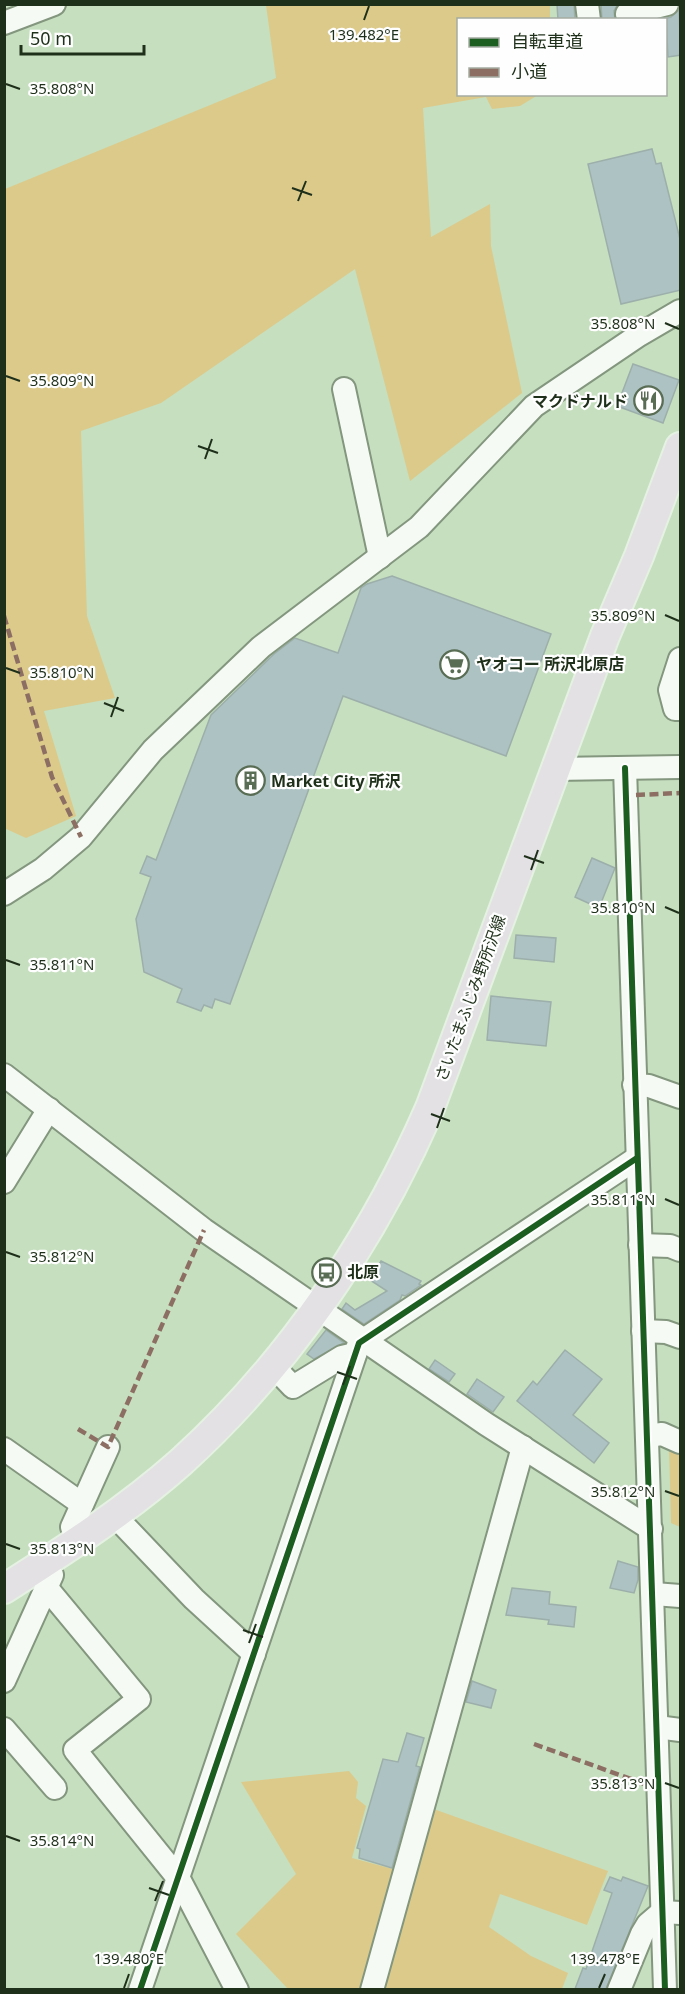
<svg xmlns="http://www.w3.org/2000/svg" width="685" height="1994" font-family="'Noto Sans','Noto Sans JP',sans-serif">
<rect width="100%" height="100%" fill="#c6dfbf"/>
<g fill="#dcca8b">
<path d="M266 5H550V19L458 20V94L538 95 520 106 492 109 486 97 423 108 431 237 490 204 491 246 522 393 410 481 355 269 161 403 81 431 87 616 115 698 44 711 76 816 26 838 4 828 5 189 276 78Z"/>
<path d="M669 1446 680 1451V1527L671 1523Z"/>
<path d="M349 1771 358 1782 356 1798 366 1806 352 1858 408 1873 428 1807 608 1871 587 1925 500 1894 489 1927 531 1956 568 1973 562 1989H288L236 1934 296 1874 241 1782Z"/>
</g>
<g fill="#adc2c3" stroke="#9dafaa" stroke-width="1.5">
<path d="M557 4H574L575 20H558Z"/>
<path d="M601 4H618L614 11 615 20H602Z"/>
<path d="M679 10 681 55 668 57 666 20H661L671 17Z"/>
<path d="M652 149 656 164 661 163 681 243V290L621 304 588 164Z"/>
<path d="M633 364 679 380 663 423 617 406Z"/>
<path d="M392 576 551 634 506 756 343 696 230 1004 215 999 212 1008 204 1005 201 1011 177 1002 182 989 144 972 136 919 151 877 140 873 147 856 156 860 211 715 274 654 295 638 338 653 361 588 367 584Z"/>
<path d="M592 858 615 868 599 908 575 897Z"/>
<path d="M516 935 556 938 554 962 514 958Z"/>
<path d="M491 996 551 1002 546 1046 487 1040Z"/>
<path d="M381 1261 421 1281 419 1284 421 1285 405 1296 402 1295 400 1300 364 1324 342 1309 346 1303 355 1310 387 1291 370 1280Z"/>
<path d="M326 1330 344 1343 314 1359 307 1354Z"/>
<path d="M565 1350 602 1379 573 1415 609 1443 594 1463 517 1401 533 1381 537 1385Z"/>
<path d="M435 1360 455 1374 449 1382 429 1369Z"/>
<path d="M477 1379 504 1397 493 1412 467 1394Z"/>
<path d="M618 1561 638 1567V1580L634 1593 610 1588Z"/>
<path d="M512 1588 550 1592 549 1604 576 1607 574 1627 548 1624 549 1620 506 1615Z"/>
<path d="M472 1681 496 1690 491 1708 466 1702Z"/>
<path d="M407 1733 424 1738 416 1766 420 1767 392 1868 359 1858 360 1849 357 1848 383 1759 398 1762Z"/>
<path d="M610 1877 621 1881 623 1877 648 1886 606 1989H575L583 1968 586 1969 612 1893 604 1890Z"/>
</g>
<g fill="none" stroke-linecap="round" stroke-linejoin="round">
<defs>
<g id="minor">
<path d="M587 4 589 20"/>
<path d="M627 14 667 4"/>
<path d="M4 23 54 4"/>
<path d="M344 389 380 557"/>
<path d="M680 659 670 690 675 709H680"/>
<path d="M625 768 665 1990"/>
<path d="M555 769 680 767"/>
<path d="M4 894 43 869 81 837 153 750 261 647 419 527 534 406 639 335 680 311"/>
<path d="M4 1075 204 1230 486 1424 651 1529"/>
<path d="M634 1085 649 1086 680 1097"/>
<path d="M4 1182 49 1109"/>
<path d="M640 1245 670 1246 680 1250"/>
<path d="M643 1331 666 1332 680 1337"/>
<path d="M273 1366 293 1387 342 1357 355 1354"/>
<path d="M647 1436 662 1434 680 1442"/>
<path d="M4 1449 82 1504"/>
<path d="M114 1515 194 1599 254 1654"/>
<path d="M77 1541 72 1527 108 1447"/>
<path d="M46 1587 139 1699 75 1750 179 1879 237 1990"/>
<path d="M654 1594 680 1596"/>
<path d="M4 1681 52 1575"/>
<path d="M657 1727 680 1730"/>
<path d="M4 1729 55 1788"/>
<path d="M140 1990 359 1343 637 1158"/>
<path d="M372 1990 523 1447"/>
<path d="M619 1990 642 1934 648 1924 662 1912 680 1913"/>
</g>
<path id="major" d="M4 1589C65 1550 127 1510 181 1462 289 1364 372 1241 430 1108L605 636 639 556 680 447"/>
</defs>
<use href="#minor" stroke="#83967e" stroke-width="26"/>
<use href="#major" stroke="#e5f1e2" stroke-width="32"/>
<use href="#minor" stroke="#f6faf5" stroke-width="22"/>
<use href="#major" stroke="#e3e1e4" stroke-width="28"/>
<g stroke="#8d6e63" stroke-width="4.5" stroke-dasharray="9 4.5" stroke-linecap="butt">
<path d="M4 616 52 777 81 837"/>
<path d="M636 795 680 793"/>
<path d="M78 1429 108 1447 204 1230"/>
<path d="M534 1744 650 1786 660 1787"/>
</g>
<defs>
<g id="cycleway">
<path d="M625 768 665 1990"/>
<path d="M140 1990 359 1343 637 1158"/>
</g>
</defs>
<use href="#cycleway" stroke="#fefefe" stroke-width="10"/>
<use href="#cycleway" stroke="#1b5e20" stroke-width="6"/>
</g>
<path fill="none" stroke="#1f301a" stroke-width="2" d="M364 20 369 6M6 84 20 89M292 188 312 195M298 201 306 181M665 323 679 329M6 376 20 381M198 446 218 453M205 459 212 439M665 615 679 621M6 668 20 673M104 703 124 711M111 717 118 697M524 856 544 863M531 870 538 850M665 907 679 913M6 960 20 965M431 1114 450 1121M437 1128 444 1108M665 1199 679 1205M6 1252 20 1257M337 1372 357 1379M343 1385 350 1366M665 1491 679 1496M6 1544 20 1549M243 1630 263 1637M249 1643 256 1624M665 1783 679 1788M6 1836 20 1841M149 1888 169 1895M155 1901 163 1881M124 1988 129 1974M599 1988 605 1974"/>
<defs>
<symbol id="restaurant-ring" viewBox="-11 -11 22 22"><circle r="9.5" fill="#fefefe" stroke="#596d54" stroke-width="1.5"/><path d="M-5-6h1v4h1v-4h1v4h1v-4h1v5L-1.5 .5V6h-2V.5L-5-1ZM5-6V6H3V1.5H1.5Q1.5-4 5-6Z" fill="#596d54"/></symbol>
<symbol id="supermarket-ring" viewBox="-11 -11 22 22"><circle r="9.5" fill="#fefefe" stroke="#596d54" stroke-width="1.5"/><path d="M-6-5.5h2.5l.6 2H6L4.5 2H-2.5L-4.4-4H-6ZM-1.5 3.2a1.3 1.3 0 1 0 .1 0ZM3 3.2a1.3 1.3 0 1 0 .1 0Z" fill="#596d54"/></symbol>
<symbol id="building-ring" viewBox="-11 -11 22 22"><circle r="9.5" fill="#fefefe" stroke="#596d54" stroke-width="1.5"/><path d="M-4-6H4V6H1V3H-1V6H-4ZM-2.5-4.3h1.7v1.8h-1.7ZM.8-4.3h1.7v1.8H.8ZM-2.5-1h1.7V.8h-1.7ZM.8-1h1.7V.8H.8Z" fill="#596d54"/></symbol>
<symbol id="bus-ring" viewBox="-11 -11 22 22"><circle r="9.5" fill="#fefefe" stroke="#596d54" stroke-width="1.5"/><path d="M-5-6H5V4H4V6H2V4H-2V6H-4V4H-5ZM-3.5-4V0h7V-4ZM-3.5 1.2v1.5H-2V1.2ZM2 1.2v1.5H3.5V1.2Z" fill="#596d54"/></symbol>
</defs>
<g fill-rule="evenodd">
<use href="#restaurant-ring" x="632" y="384" width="33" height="33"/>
<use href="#supermarket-ring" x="438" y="648" width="33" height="33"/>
<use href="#building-ring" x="234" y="764" width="33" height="33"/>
<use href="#bus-ring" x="310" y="1256" width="33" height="33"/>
</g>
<g text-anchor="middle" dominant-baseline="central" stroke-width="4.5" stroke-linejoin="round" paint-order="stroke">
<g font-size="16" font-weight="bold" fill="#1f301a" stroke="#fefefe" text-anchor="start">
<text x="628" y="401" text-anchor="end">マクドナルド</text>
<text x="476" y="664">ヤオコー 所沢北原店</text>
<text x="271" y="781">Market City 所沢</text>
<text x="347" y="1272">北原</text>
</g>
<g font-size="16" fill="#1f301a" stroke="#fefefe">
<text transform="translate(470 998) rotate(-70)">さいたまふじみ野所沢線</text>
</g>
</g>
<g font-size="15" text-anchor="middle" fill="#1f301a" stroke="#fefefe" stroke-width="4.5" stroke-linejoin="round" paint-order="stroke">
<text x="364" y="40">139.482°E</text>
<text x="62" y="94">35.808°N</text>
<text x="623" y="329">35.808°N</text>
<text x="62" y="386">35.809°N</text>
<text x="623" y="621">35.809°N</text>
<text x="62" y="678">35.810°N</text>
<text x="623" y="913">35.810°N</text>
<text x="62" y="970">35.811°N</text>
<text x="623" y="1205">35.811°N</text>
<text x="62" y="1262">35.812°N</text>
<text x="623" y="1497">35.812°N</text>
<text x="62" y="1554">35.813°N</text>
<text x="623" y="1789">35.813°N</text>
<text x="62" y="1846">35.814°N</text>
<text x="129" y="1964">139.480°E</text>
<text x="605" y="1964">139.478°E</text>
</g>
<rect width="685" height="1994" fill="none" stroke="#1f301a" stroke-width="12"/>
<rect x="457" y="18" width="210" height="78" fill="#fefefe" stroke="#a5aca3" stroke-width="1.5"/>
<rect x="469" y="38" width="30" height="9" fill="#1b5e20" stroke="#a5aca3" stroke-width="1.5"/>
<text x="511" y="48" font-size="18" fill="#1f301a">自転車道</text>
<rect x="469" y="68" width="30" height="9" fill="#8d6e63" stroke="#a5aca3" stroke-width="1.5"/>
<text x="511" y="78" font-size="18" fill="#1f301a">小道</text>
<path d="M21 45v9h123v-9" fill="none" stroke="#1f301a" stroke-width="3"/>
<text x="30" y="45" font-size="18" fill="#1f301a" stroke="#fefefe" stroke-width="4.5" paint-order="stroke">50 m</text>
</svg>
